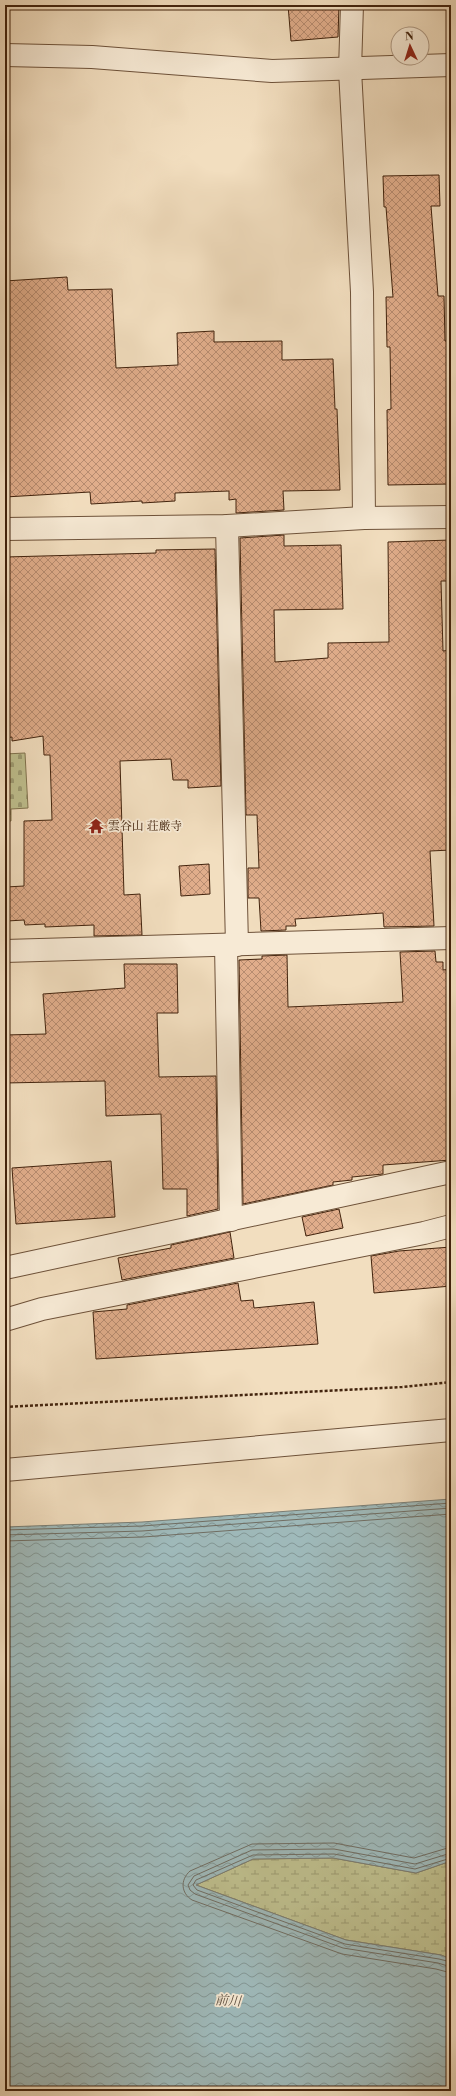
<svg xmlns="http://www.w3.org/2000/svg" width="456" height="2096" font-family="'Libre Bodoni','Noto Serif JP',serif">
<defs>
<pattern id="wetland-marsh" width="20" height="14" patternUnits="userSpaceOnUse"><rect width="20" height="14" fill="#bfc08f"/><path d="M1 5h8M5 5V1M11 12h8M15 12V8" fill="none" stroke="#9d9c73"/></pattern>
<pattern id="cemetery-stones" width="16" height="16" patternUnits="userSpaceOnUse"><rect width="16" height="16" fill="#bfc08f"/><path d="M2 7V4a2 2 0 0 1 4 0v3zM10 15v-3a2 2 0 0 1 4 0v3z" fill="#9d9c73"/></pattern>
<pattern id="water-waves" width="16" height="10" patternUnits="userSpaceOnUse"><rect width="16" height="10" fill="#9fbabb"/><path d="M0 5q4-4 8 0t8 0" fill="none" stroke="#839796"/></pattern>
<pattern id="building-cross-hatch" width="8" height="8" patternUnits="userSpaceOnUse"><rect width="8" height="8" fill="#e0ad8b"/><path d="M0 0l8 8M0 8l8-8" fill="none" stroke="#b78c70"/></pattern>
</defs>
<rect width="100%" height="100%" fill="#f2debf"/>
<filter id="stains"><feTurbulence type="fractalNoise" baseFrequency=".005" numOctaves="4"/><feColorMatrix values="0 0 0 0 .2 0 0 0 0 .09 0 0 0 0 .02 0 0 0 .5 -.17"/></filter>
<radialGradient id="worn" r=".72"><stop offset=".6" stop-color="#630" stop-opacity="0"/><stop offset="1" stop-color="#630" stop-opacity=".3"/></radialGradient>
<path fill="url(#wetland-marsh)" stroke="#80724e" d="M333 1858 416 1873 451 1861V1959L441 1955 346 1940 196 1885 253 1859Z"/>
<path fill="url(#cemetery-stones)" stroke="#80724e" d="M25 753 28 808 11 809V821H5V754Z"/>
<path fill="url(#water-waves)" stroke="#7a7e75" d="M451 1499V1861L416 1873 333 1858 253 1859 196 1885 346 1940 441 1955 451 1959V2091H5V1527L142 1522Z"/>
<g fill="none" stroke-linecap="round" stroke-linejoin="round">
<g stroke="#706e64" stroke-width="1">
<path d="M5 1530 142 1526 451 1503"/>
<path d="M5 1535 142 1531 451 1508"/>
<path d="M5 1541 143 1537 451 1514"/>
<path d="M451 1847 414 1858 334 1843 252 1844 190 1871C180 1880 181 1893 192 1900L342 1954 436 1969 451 1973"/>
<path d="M451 1853 415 1864 334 1849 252 1850 194 1876 188 1885 190 1890 195 1894 343 1948 438 1963 451 1967"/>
<path d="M451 1858 415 1869 334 1854 253 1855 196 1880 193 1885 197 1890 345 1944 439 1959 451 1962"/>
</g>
</g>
<g fill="url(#building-cross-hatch)" stroke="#42230d">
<path d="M288 5H339L338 37 291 41Z"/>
<path d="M439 175 440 206H431L438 296H444L445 341 451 340V484L388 485 387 410 391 409 390 347H387L386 297H393L386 207H384L383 176Z"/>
<path d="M67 277 68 290 112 289 116 368 178 365 177 333 214 331V342L282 341V360L333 359 335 409H337L340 490 283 491 284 510 236 513V499L229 500V491L175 493V501L142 503V501L91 504 90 492 5 497V281Z"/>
<path d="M284 535V546L341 545 343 609 274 610 275 662 328 658V643L389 642 388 542 451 540V581H441L443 651 451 650V850L430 851 434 926 384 927 383 913 295 919 296 926H286V930L261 931 259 898H248V868H259L257 815H246L240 538Z"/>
<path d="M215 549 221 786 188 788V780H173L171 759 120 761 124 895 140 894 142 935 94 936V925L45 927V924L25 925 24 920 7 921 6 887 24 886V821L52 820 50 755H44L43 736 12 741V737L5 738V557L156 553V550Z"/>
<path d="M209 864 210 894 181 896 179 866Z"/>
<path d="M435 951 436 962H443V970L451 969V1160L383 1165V1174L352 1177V1180L333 1182V1185L243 1204 239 960 262 959V956L287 955 288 1007 403 1002 400 952Z"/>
<path d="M124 964H177L178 1013H157L159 1077 216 1076 218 1209 187 1216V1189H163L161 1114 106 1116 105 1081 5 1083V1035L46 1034 43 994 125 988Z"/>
<path d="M111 1161 115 1217 16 1224 12 1168Z"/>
<path d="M339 1209 343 1228 306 1236 302 1217Z"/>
<path d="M230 1232 234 1258 122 1280 118 1258 171 1248V1245Z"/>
<path d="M451 1247V1286L374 1293 371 1256 399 1251Z"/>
<path d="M238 1283 241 1301 253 1300 254 1308 314 1302 318 1344 96 1359 93 1312 127 1309V1305Z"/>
</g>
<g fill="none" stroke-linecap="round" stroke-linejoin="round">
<defs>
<g id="minor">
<path d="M352 5 350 70 362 292 364 518"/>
<path d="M5 55 92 57 272 71 451 65"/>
<path d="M227 526 237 945"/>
<path d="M5 529 227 526 364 518 451 517"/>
<path d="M226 945 231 1220"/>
<path d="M5 951 451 938"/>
<path d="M5 1268 451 1172"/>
<path d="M5 1320 42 1309 424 1233 451 1226"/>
<path d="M5 1470 451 1430"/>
</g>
</defs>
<use href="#minor" stroke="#6e523a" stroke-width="24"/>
<path stroke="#42230d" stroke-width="2.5" stroke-dasharray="3 2" stroke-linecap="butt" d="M5 1407 402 1387 451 1382"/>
<use href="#minor" stroke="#f7ead5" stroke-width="22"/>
</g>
<defs>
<symbol id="temple-bare" viewBox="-9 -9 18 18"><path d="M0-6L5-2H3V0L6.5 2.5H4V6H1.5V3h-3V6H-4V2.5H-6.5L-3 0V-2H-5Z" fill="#8f2418" stroke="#f7ead5" stroke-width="2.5" paint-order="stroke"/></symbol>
</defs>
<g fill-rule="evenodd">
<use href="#temple-bare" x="85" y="815" width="22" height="22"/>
</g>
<g text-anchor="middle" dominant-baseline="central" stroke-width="3.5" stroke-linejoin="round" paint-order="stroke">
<g font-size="12" fill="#42230d" stroke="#f7ead5" text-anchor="start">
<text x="108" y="826">雲谷山 荘厳寺</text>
</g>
<g font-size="13" font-style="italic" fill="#5e5041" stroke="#f7ead5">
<text transform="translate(228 2001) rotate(3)">前川</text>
</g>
</g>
<rect width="456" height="2096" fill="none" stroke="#f2debf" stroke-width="20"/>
<rect x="6" y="6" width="444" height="2084" fill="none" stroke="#42230d" stroke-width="2"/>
<rect x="10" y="10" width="436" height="2076" fill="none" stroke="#42230d"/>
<g transform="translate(410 46) rotate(356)"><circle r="19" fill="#f7ead5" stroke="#af9a85"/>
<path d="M0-3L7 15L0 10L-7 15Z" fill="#8f2418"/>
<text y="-6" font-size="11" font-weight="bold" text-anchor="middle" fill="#42230d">N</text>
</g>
<rect width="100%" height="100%" filter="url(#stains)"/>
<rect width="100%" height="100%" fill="url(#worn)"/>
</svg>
